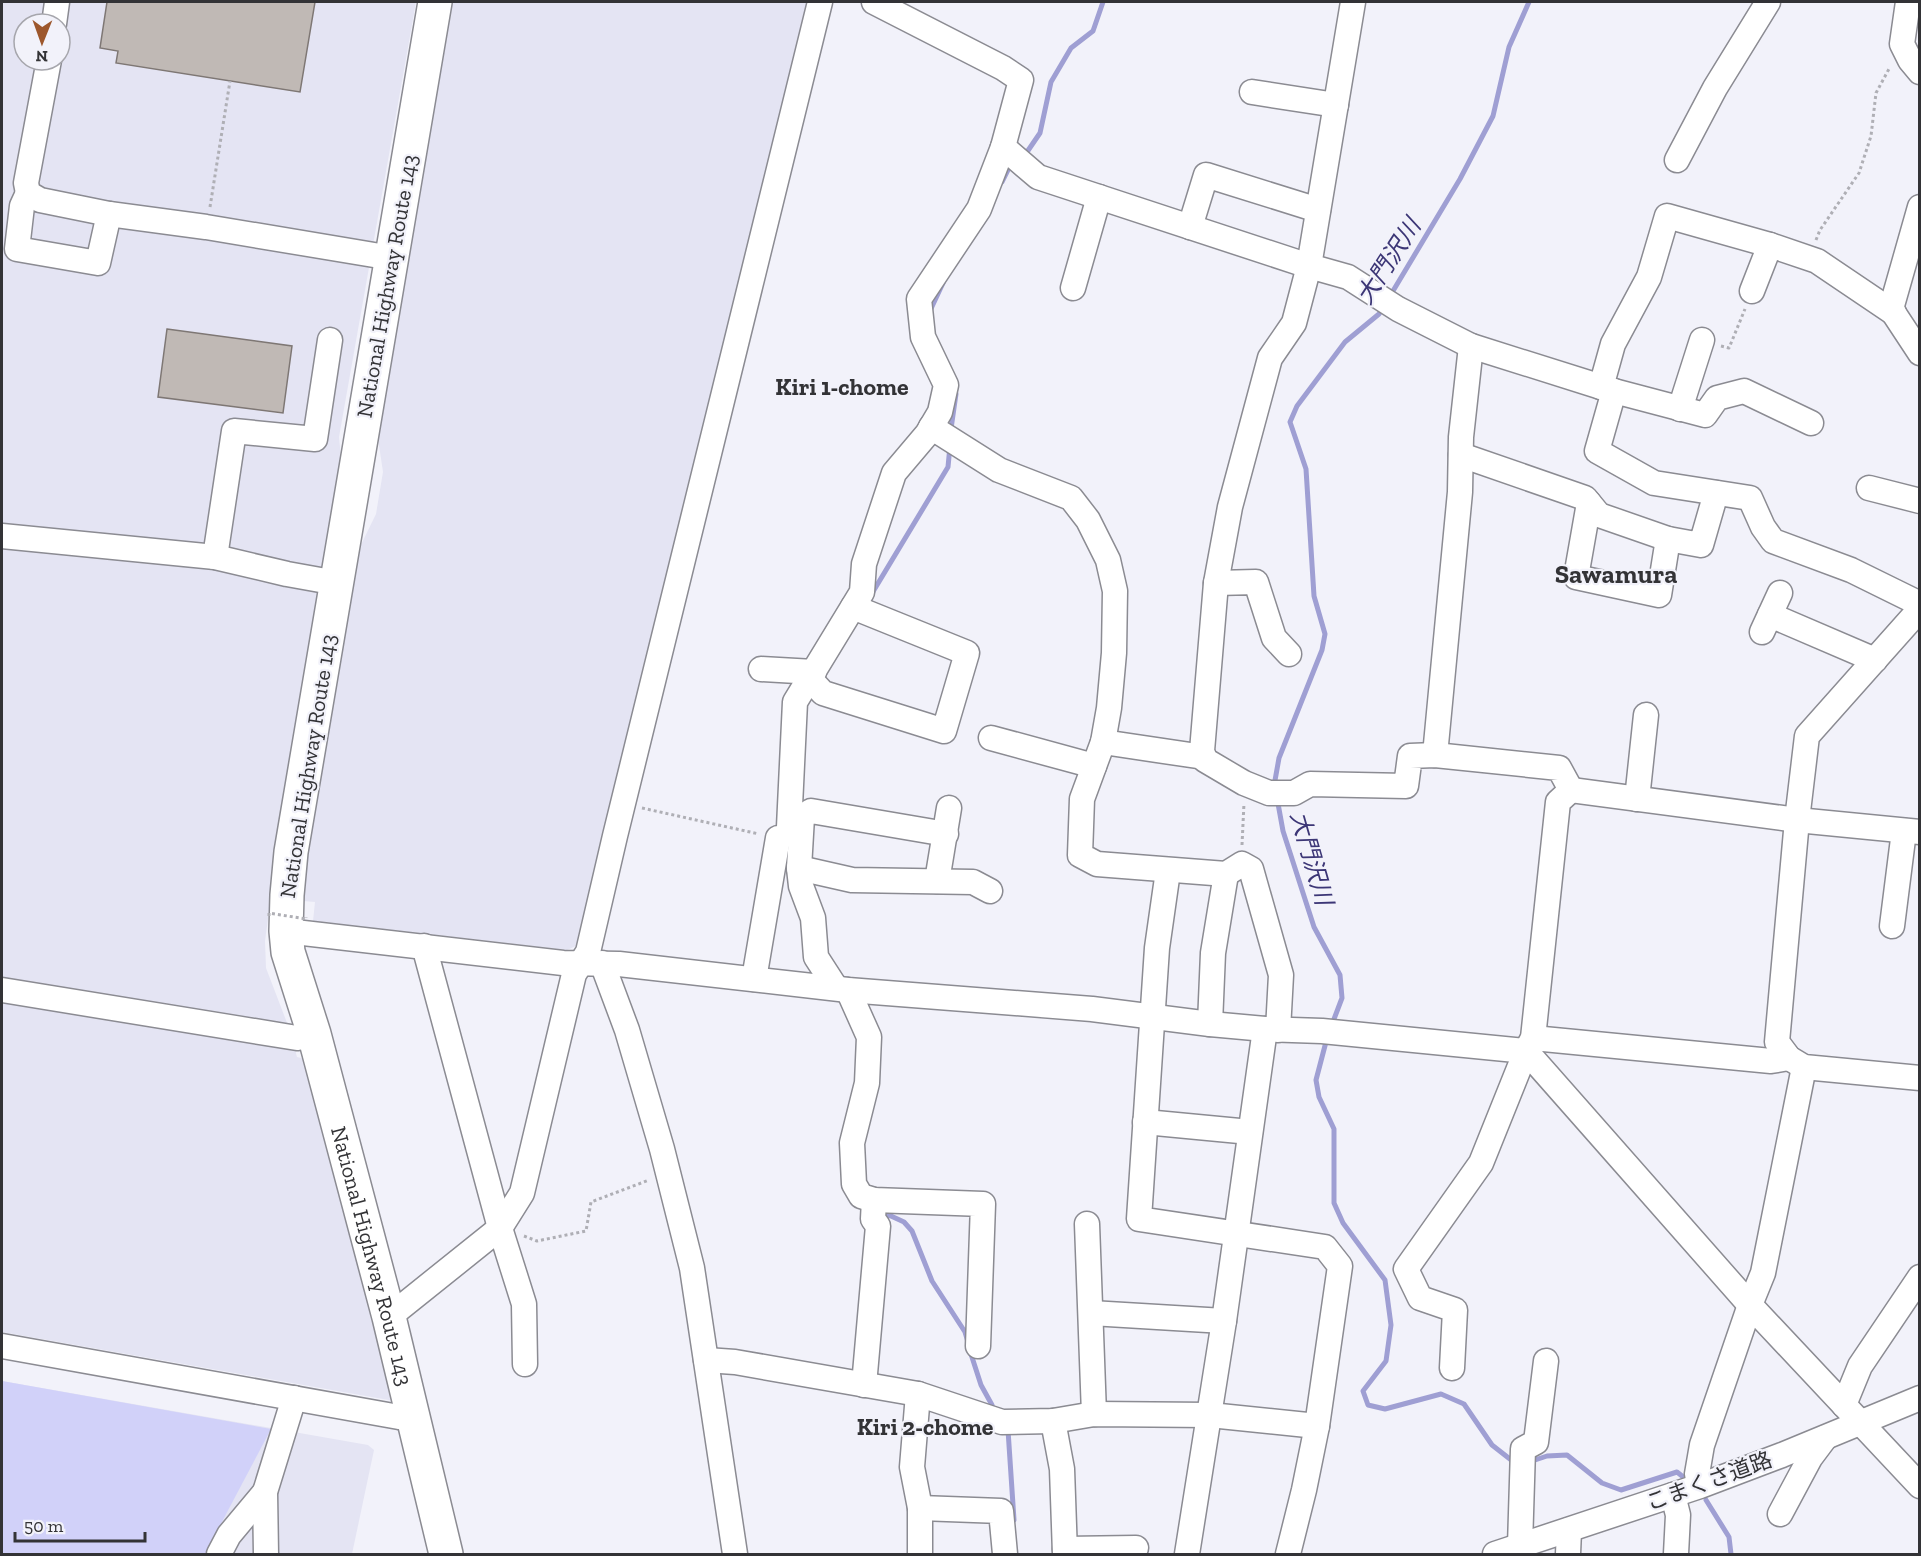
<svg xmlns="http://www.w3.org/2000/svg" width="1921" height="1556" font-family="'Zilla Slab','Noto Sans JP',serif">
<rect width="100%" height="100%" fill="#f2f2fa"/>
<g fill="#e4e4f3" fill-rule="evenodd">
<path d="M2 2H416L339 437 342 468 280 831 265 941 266 968 289 1028 297 1057 310 1060 400 1402 2 1332ZM24 24H60V60H24Z"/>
<path d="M452 2H812L578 945 567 950 313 921 315 902 303 901 304 876 310 833 356 555 376 514 383 472 377 432Z"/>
<path d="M2 1381 368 1445 374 1450 352 1554H2Z"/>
</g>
<path fill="#d1d1f9" d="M2 1381 271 1429 205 1554H2Z"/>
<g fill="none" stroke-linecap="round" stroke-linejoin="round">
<g stroke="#9f9fd3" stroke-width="5">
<path d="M1022 156 1027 152 1040 133 1051 82 1071 48 1093 31 1103 2"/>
<path d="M1002 182 1010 166"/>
<path d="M1390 296 1460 179 1493 116 1509 47 1529 2"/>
<path d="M929 313 943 283"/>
<path d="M951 429 956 394 954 389"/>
<path d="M871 595 948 467 950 446"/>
<path d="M1274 786 1279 758 1322 650 1325 634 1314 596 1306 469 1290 422 1297 406 1345 342 1379 314 1383 307"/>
<path d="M1277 798 1283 831 1314 927 1340 975 1342 998 1331 1027"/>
<path d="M1327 1038 1316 1080 1319 1097 1334 1129V1203L1343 1223 1385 1280 1391 1325 1386 1361 1363 1391 1368 1405 1385 1409 1441 1394 1464 1404 1492 1445 1515 1463"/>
<path d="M878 1213 891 1216 904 1222 912 1231 932 1281 965 1332 968 1342"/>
<path d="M970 1351 981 1385 992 1405"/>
<path d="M1008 1430 1014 1520"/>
<path d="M1529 1462 1547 1456 1567 1455 1602 1483 1621 1490 1677 1472 1682 1476"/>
<path d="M1706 1500 1729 1537 1731 1554"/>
</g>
</g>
<g fill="#c0b9b5" stroke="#7e7774" stroke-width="1.5">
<path d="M107 2H315L300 92 116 63 118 51 100 48Z"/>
<path d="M167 329 292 346 283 413 158 397Z"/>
</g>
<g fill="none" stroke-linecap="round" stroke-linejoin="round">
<defs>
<g id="minor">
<path d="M1353 2 1309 266 1294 323 1270 358 1230 507 1216 583 1202 751 1205 760 1244 783 1269 793H1294L1310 784 1406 786 1410 756 1435 755 1559 768 1571 790"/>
<path d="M1908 2 1902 44 1910 60 1920 72"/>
<path d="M54 24 57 2"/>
<path d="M49 60 26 183 28 193 40 200 109 214 206 227 392 258"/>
<path d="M1252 92 1336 105"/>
<path d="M1003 147 1038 177 1309 266 1348 277 1398 309 1471 346 1614 391 1705 415 1717 398 1744 391 1811 423"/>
<path d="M1677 160 1715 88 1768 2"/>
<path d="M28 193 22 206 17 249 98 263 109 214"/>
<path d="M1920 207 1891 309 1920 353"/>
<path d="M1190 227 1206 175 1318 210"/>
<path d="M1073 288 1099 197"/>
<path d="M1752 291 1770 245"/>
<path d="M1601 387 1613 344 1649 277 1667 216 1770 245 1817 261 1894 313"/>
<path d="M1614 391 1597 451 1654 483 1750 498 1763 527 1773 541 1851 570 1920 604"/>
<path d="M1680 409 1702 340"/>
<path d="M931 427 999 470 1071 498 1088 520 1108 560 1115 591 1114 653 1109 708 1103 742 1082 799 1080 855 1097 864 1226 874 1242 864 1251 869 1281 975 1278 1030"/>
<path d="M1461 455 1585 498 1599 515 1668 539 1701 545 1716 493"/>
<path d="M1869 488 1920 501"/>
<path d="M1589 503 1576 577 1659 595 1668 539"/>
<path d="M2 536 215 557 287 574 337 583"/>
<path d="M215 557 234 431 315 439 330 340"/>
<path d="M1216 583 1256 582 1274 638 1289 654"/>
<path d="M1920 609 1807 736 1797 820 1777 1042 1789 1058 1804 1067 1920 1078"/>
<path d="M1770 615 1875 660"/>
<path d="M1762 632 1780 593"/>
<path d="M761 669 814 672"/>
<path d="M810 679 823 693 944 731 967 653 853 607"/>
<path d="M991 738 1094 766"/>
<path d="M1103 742 1204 757"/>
<path d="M1435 755 1460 492 1461 437 1471 346"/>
<path d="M1571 790 1797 820 1920 832"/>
<path d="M1637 799 1646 715"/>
<path d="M800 842 789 827 795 702 862 592 864 564 894 473 927 434 940 412 946 385 923 337 919 299 979 209 1003 147 1021 80 1003 68 874 2"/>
<path d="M799 868 852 880 973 882 990 891"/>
<path d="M1168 871 1157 948 1139 1219 1325 1247 1340 1266 1317 1426 1304 1490 1288 1554"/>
<path d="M937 881 949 808"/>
<path d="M1892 926 1904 831"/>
<path d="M286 931 563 963 619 964 848 990 1092 1009 1210 1024 1265 1029 1322 1031 1526 1051 1750 1305 1920 1486"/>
<path d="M424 946 500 1228 524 1304 525 1364"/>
<path d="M602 963 627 1030 662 1149 692 1268 735 1554"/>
<path d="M754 979 778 838"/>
<path d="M836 988 816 957 813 918 801 886 799 868 802 817 811 811 946 834"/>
<path d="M2 990 297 1038 314 1034"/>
<path d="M848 990 869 1037 867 1083 852 1143 854 1184 861 1196 874 1200 983 1204 978 1346"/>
<path d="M1210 1024 1213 953 1226 874"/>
<path d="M1533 1038 1771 1061 1789 1058"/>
<path d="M1145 1122 1250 1132"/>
<path d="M1087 1224 1094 1414"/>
<path d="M1091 1313 1224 1321"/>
<path d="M389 1317 500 1228 522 1193 574 974 588 952 615 836 820 2"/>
<path d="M2 1346 399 1417 413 1416"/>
<path d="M706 1360 735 1362 918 1394 1002 1422 1053 1421 1094 1414 1210 1415 1317 1426"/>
<path d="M1452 1368 1455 1310 1420 1298 1406 1269 1481 1163 1526 1051 1533 1038 1558 802 1571 790"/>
<path d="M864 1385 878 1226 873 1219 874 1200"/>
<path d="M918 1394 912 1467 920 1508V1554"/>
<path d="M1844 1405 1860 1366 1920 1277"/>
<path d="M1053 1421 1062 1469 1065 1554"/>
<path d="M1697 1474 1702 1445 1750 1305 1763 1273 1804 1067"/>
<path d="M1673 1495 1678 1515 1676 1554"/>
<path d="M920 1508 1001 1511 1005 1554"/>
<path d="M1780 1514 1810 1458 1825 1438"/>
<path d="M1520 1546 1523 1449 1536 1442 1546 1361"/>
<path d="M1065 1549 1136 1548"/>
<path d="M219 1554 229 1535 265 1492"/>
<path d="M266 1554 265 1492 294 1398"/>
<path d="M1187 1554 1224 1321 1265 1029"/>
<path d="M1495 1554 1700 1486 1782 1455 1920 1398"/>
<path d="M1568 1554 1569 1530"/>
</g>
<g id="highway">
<path id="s1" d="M435 2 291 852 287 895 286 931 288 952 314 1034 389 1317 446 1554"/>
</g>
</defs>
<use href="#minor" stroke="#8b8b92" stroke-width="27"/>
<use href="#highway" stroke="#8b8b92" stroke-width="36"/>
<g stroke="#afafb5" stroke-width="3" stroke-dasharray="3 3" stroke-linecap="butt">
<path d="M210 207 230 81"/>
<path d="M1816 240 1820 230 1859 173 1871 136 1876 93 1890 67"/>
<path d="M1721 346 1729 348 1745 309"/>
<path d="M642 808 759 834"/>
<path d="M1242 845 1244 803"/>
<path d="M524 1236 537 1241 586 1231 591 1202 649 1180"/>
</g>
<use href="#minor" stroke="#fff" stroke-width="24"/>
<use href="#highway" stroke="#fff" stroke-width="33"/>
<path stroke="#afafb5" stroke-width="3" stroke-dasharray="3 3" stroke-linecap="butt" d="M269 916V913L306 919V917"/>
</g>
<g text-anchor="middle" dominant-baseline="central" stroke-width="4.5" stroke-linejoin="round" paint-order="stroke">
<g font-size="22" fill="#333336" stroke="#f2f2fa">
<text transform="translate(387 286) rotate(-80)">National Highway Route 143</text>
<text transform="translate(308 766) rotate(-81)">National Highway Route 143</text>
<text stroke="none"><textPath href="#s1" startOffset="1278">National Highway Route 143</textPath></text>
<text transform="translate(1709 1481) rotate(-20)">こまくさ道路</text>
</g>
<g font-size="24" font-style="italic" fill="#3c3676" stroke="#f2f2fa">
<text transform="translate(1388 261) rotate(-57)">大門沢川</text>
<text transform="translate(1312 858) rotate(74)">大門沢川</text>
</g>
<g font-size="24" font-weight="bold" fill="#333336" stroke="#f2f2fa">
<text x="842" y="386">Kiri 1-chome</text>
<text x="925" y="1426">Kiri 2-chome</text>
</g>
<g font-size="26" font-weight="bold" fill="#333336" stroke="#f2f2fa">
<text x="1616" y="574">Sawamura</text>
</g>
</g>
<rect width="1921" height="1556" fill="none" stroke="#333336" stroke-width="6"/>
<g transform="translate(42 42) rotate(181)"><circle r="28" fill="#f2f2fa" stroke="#a6a6ac" stroke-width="1.5"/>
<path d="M0-4.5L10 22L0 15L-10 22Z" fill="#9d572c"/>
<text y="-9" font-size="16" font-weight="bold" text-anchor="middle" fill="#333336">N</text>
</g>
<path d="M15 1532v9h130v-9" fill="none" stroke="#333336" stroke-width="3"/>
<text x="24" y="1532" font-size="18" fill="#333336" stroke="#f2f2fa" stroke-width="4.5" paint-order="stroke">50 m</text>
</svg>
